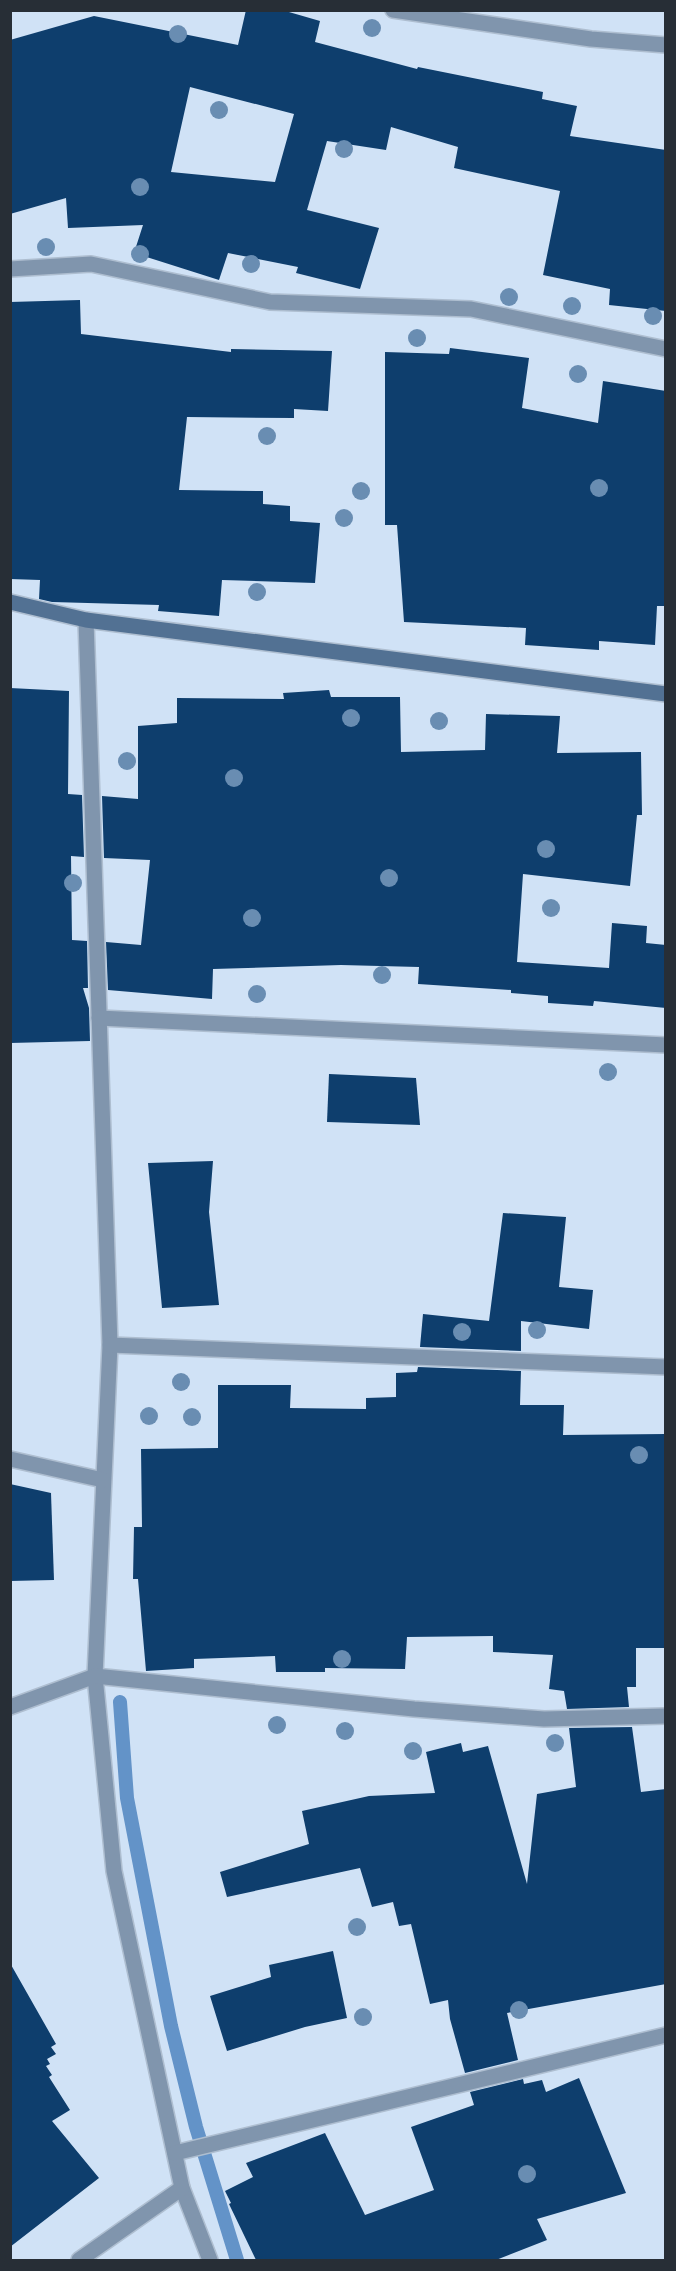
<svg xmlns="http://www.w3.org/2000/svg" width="676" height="2271" font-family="'Space Grotesk',sans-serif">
<rect width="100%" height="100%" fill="#d0e2f6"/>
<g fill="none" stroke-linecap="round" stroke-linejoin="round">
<path stroke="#6393c8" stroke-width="14" d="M120 1702 127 1798 171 2026 196 2127 237 2260"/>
</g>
<g fill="#0e3e6d" fill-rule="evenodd">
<path d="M246 10H282L320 21 315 42 417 69 418 67 543 92 542 99 577 106 570 136 666 150V311L609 305 610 289 543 275 560 191 454 168 458 147 391 127 386 150 327 141 307 210 379 228 360 289 296 273 298 267 228 253 219 280 134 253 143 225 68 228 66 198 10 214V40L94 16 238 45ZM190 87 294 114 275 182 171 172Z"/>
<path d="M80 300 81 334 231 352V349L332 351 328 411 294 409V418L187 417 179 490 263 491V504L290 506V521L320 523 315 583 222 580 219 616 158 611 159 605 52 602 39 599 40 580 10 579V302Z"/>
<path d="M450 348 529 358 522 408 598 423 603 381 666 391V606H657L655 645 599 641V650L525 645 526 628 404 622 397 525H385V352L449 354Z"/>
<path d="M10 688 69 691 68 794 82 795 84 857 71 856 72 940 87 941 88 988H83L89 1008 90 1041 10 1043Z"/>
<path d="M329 690 331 697H400L401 752 485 750 486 714 560 716 557 753 641 752 642 815H637L630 886 523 874 517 962 609 968 612 923 647 926 646 943 666 945V1008L594 1001 593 1006 548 1003V996L511 993V990L418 984 419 967 341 965 213 969 212 999 108 990 106 942 141 945 150 860 104 858 102 796 138 799V726L177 723V698L284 699 283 693Z"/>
<path d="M329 1074 416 1078 420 1125 327 1122Z"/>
<path d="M213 1161 209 1212 219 1305 162 1308 148 1163Z"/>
<path d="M503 1213 566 1217 559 1287 593 1290 589 1329 521 1321V1351L420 1347 423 1314 489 1321Z"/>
<path d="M418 1367 521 1371 520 1405H564L563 1435 666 1434V1648H636V1687H627L629 1707 567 1709 564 1691 549 1689 553 1655 493 1652V1636L407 1637 405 1669 325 1668V1672H276L275 1656 194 1659V1668L146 1671 138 1579H133L134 1527H142L141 1449 218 1448V1385H291L290 1408 366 1409V1398L396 1397V1373L417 1372Z"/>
<path d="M10 1484 51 1493 54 1580 10 1581Z"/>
<path d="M632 1727 641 1792 666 1789V1984L507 2013 518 2060 465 2073 450 2019 448 2000 430 2004 411 1924 399 1926 393 1902 372 1907 360 1868 227 1897 220 1872 309 1844 302 1811 369 1796 435 1793 426 1752 461 1743 463 1752 488 1746 527 1884 537 1794 576 1787 569 1728Z"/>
<path d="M333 1951 347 2018 305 2027 227 2051 210 1996 271 1977 269 1965Z"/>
<path d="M10 1963 56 2044 51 2047 56 2054 47 2059 50 2064 46 2066 52 2075 49 2077 70 2110 52 2121 99 2178 10 2247Z"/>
<path d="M579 2078 626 2193 537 2219 547 2240 496 2260H256L229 2204 231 2203 225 2191 253 2177 246 2163 325 2133 365 2215 434 2190 411 2127 474 2105 470 2092 523 2079 524 2084 542 2080 546 2092Z"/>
</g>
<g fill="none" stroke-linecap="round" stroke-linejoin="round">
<defs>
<g id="street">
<path d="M393 10 591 39 666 45"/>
<path d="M10 269 91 264 270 302 471 309 666 349"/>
<path d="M86 620 110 1345 95 1676 114 1871 182 2188 210 2260"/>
<path d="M99 1018 666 1045"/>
<path d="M110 1345 666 1367"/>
<path d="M10 1459 103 1480"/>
<path d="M10 1707 95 1676 414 1709 544 1719 666 1716"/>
<path d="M175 2153 666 2035"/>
<path d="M79 2260 182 2188"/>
</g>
<path id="secondary" d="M10 602 86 620 666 694"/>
</defs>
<use href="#street" stroke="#aebed0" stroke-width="18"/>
<use href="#secondary" stroke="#aebed0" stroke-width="18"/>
<use href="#street" stroke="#8095ad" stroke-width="15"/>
<use href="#secondary" stroke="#527193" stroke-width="15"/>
</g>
<g fill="#698db2">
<circle cx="372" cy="28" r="9"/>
<circle cx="178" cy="34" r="9"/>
<circle cx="219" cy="110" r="9"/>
<circle cx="344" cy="149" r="9"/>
<circle cx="140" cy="187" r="9"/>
<circle cx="46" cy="247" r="9"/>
<circle cx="140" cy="254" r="9"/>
<circle cx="251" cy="264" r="9"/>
<circle cx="509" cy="297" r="9"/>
<circle cx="572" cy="306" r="9"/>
<circle cx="653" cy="316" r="9"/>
<circle cx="417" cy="338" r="9"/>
<circle cx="578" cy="374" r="9"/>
<circle cx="267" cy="436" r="9"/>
<circle cx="599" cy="488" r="9"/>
<circle cx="361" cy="491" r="9"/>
<circle cx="344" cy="518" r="9"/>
<circle cx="257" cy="592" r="9"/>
<circle cx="351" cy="718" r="9"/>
<circle cx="439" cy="721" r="9"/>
<circle cx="127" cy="761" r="9"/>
<circle cx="234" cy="778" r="9"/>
<circle cx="546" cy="849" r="9"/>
<circle cx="389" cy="878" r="9"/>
<circle cx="73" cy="883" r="9"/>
<circle cx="551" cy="908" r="9"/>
<circle cx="252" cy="918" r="9"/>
<circle cx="382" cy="975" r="9"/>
<circle cx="257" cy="994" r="9"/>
<circle cx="608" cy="1072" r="9"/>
<circle cx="537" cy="1330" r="9"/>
<circle cx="462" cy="1332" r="9"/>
<circle cx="181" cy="1382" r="9"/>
<circle cx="149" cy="1416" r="9"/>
<circle cx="192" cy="1417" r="9"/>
<circle cx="639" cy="1455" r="9"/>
<circle cx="342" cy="1659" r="9"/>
<circle cx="277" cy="1725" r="9"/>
<circle cx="345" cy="1731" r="9"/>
<circle cx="555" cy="1743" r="9"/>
<circle cx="413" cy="1751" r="9"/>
<circle cx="357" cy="1927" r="9"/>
<circle cx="519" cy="2010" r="9"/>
<circle cx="363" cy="2017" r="9"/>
<circle cx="527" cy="2174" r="9"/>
</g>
<rect width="676" height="2271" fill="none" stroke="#272e36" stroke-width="24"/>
</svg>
